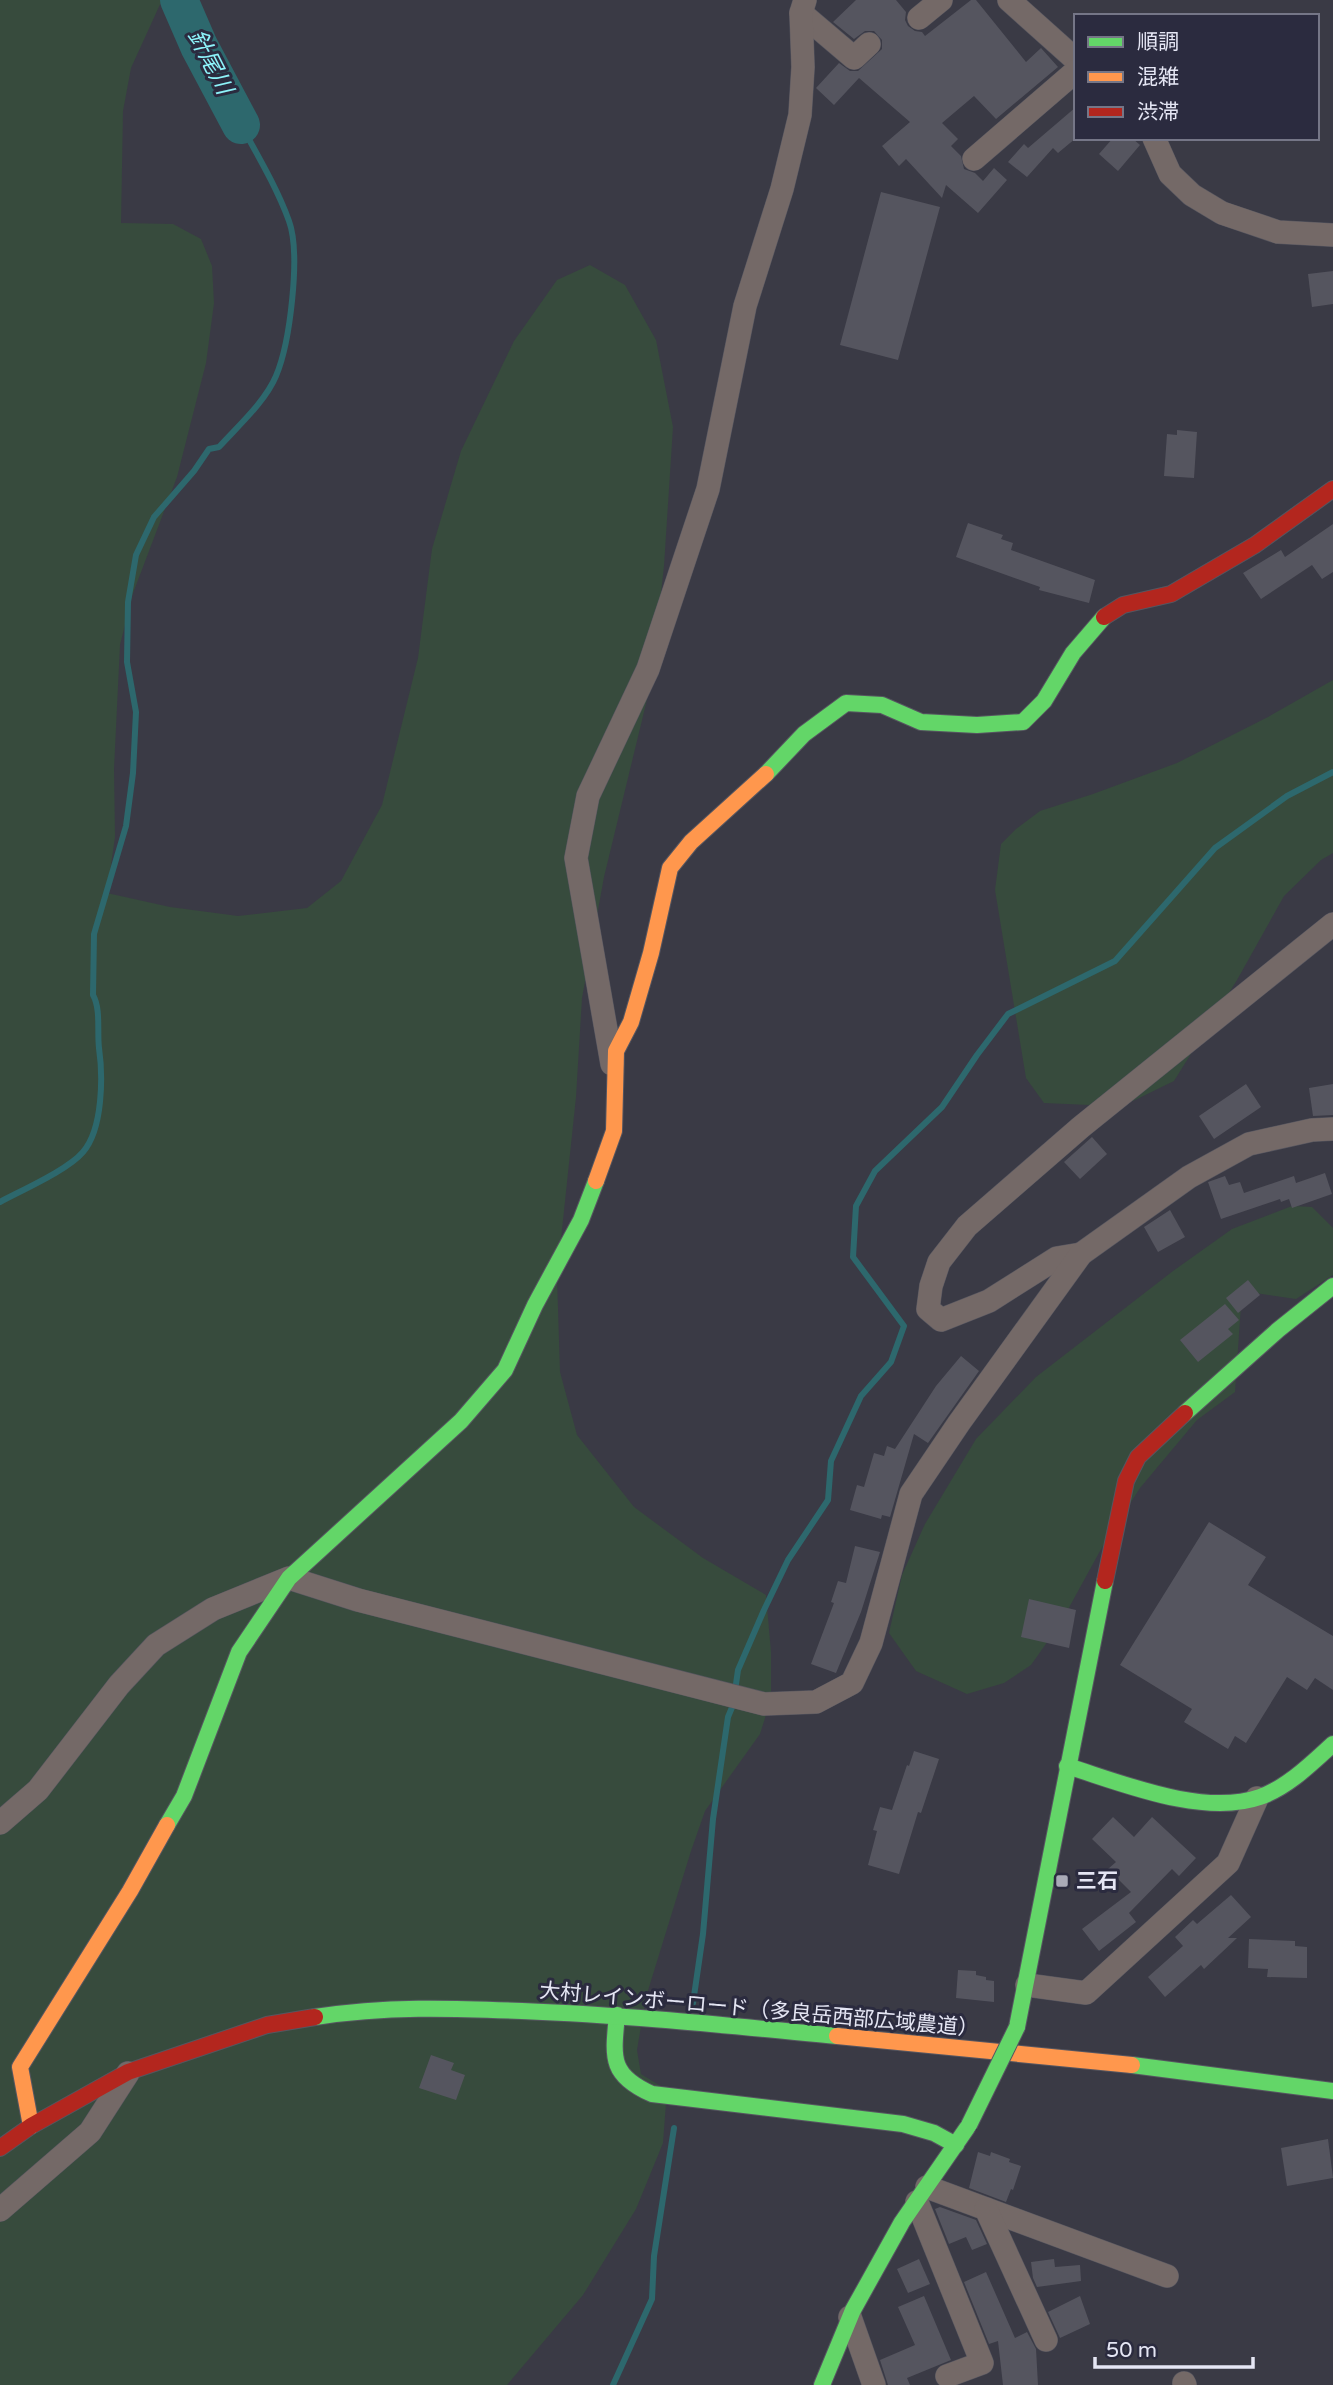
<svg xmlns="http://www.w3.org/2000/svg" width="1333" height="2385" font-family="'Varela Round','Noto Sans JP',sans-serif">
<rect width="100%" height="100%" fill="#3a3a45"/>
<g fill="#374b3d">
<path d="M0 0H162L131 68 123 111 121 223 173 224 201 239 212 266 214 303 206 363 177 477 132 596 120 645 114 769 115 837 107 893 170 907 238 916 307 908 341 881 382 805 418 658 432 549 461 451 514 341 557 280 590 265 625 285 656 340 673 427 664 566 651 683 604 877 582 998 576 1097 557 1277 560 1372 577 1435 634 1507 703 1558 766 1595 771 1652V1699L760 1734 705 1811 691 1851 646 1997 637 2050 641 2074 667 2090 663 2143 636 2209 583 2295 507 2385H0Z"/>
<path d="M1333 680V853L1321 860 1284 896 1237 980 1174 1081 1133 1101 1090 1105 1044 1103 1026 1078 995 890 1001 844 1016 829 1040 811 1093 794 1177 763 1268 717Z"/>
<path d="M1292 1206 1312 1207 1333 1228V1275L1296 1299 1242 1291 1235 1392 1197 1420 1140 1488 1100 1551 1060 1624 1031 1665 1004 1683 967 1694 916 1671 889 1633 902 1575 925 1524 976 1439 1036 1377 1173 1271 1232 1229Z"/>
</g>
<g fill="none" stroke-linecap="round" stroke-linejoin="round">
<g stroke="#2d686d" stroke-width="6">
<path d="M0 1202C22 1190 68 1170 83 1152 103 1129 103 1076 99 1048 97 1032 101 1009 93 995L94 934 126 826 133 773 136 712 127 662 128 602 136 555 154 517 194 471 209 449 219 447C238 426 265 402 276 376 290 343 301 254 289 221 277 188 258 156 241 125"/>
<path d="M693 2003 703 1934 713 1819 728 1717 733 1705 738 1670 764 1610 788 1560 828 1500 831 1461 861 1396 891 1362 904 1326 853 1257 856 1206 875 1171 942 1107 977 1055 1008 1014 1115 961 1215 848 1287 796 1333 772"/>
<path d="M613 2385 652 2299 654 2256 674 2128"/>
</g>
<path stroke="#2d686d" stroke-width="38" d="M179 0 199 46 241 125"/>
</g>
<g fill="#55555f">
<path d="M856 0H896L906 12 905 20 908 26 915 31 922 32 925 36 971 0H976L1026 62 1041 48 1058 67 996 119 974 96 942 123 958 139 951 146 961 156 964 169 975 173 983 181 994 168 1007 180 978 213 946 185 942 198 906 159 899 166 882 146 910 122 859 78 834 105 816 88 839 63 850 71H858L882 49V40L874 31H865L854 39 833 22Z"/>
<path d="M1076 107V138L1058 153 1053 148 1027 177 1008 162 1024 144 1028 148Z"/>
<path d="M1113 138H1132L1140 145 1118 171 1099 154Z"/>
<path d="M881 192 940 207 898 360 840 345Z"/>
<path d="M1333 271V304L1312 307 1308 274Z"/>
<path d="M1177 430 1197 432 1194 478 1164 476 1167 434 1177 435Z"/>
<path d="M968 523 1003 535 1001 539 1013 543 1011 550 1095 580 1089 603 1039 590 1040 587 956 557Z"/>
<path d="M1333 524V572L1322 579 1312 565 1261 599 1243 573 1281 550 1285 557Z"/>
<path d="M1246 1084 1261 1107 1214 1139 1199 1116Z"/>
<path d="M1333 1084V1115L1313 1116 1309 1088Z"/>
<path d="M1092 1137 1107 1154 1080 1179 1064 1162Z"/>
<path d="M1325 1173 1332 1194 1292 1208 1289 1199 1281 1202 1280 1199 1221 1219 1208 1182 1225 1176 1229 1185 1240 1182 1244 1193 1294 1176 1296 1183Z"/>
<path d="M1170 1210 1185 1237 1158 1252 1144 1227Z"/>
<path d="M1248 1280 1260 1295 1238 1313 1226 1298Z"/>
<path d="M1225 1304 1239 1320 1228 1329 1233 1334 1198 1362 1180 1340Z"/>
<path d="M961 1356 979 1371 928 1443 914 1434 890 1517 882 1515 881 1519 850 1510 857 1485 864 1487 874 1453 884 1456 887 1446 895 1449 936 1386Z"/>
<path d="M1209 1522 1266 1557 1248 1585 1333 1636V1690L1315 1678 1307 1690 1287 1677 1246 1743 1235 1736 1228 1749 1184 1722 1192 1709 1120 1665Z"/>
<path d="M855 1546 880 1552 861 1612 836 1673 811 1664 834 1603 831 1602 838 1581 846 1583Z"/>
<path d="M1029 1599 1076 1610 1069 1648 1021 1637Z"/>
<path d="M914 1751 939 1759 921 1813 918 1812 899 1874 868 1865 877 1831 873 1830 880 1807 892 1810 907 1765 909 1766Z"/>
<path d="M1113 1817 1134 1837 1152 1817 1196 1858 1179 1876 1172 1869 1129 1913 1136 1922 1099 1951 1082 1929 1131 1892 1108 1869 1116 1862 1092 1839Z"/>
<path d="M1231 1895 1251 1917 1228 1938H1237L1204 1969 1201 1965 1165 1997 1148 1977 1183 1946 1175 1937 1193 1920 1197 1924Z"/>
<path d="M1249 1939 1295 1941V1946L1307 1947V1978L1267 1977 1268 1969 1248 1968Z"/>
<path d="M958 1970 976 1971V1975L986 1977V1980L994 1981V2002L956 1998Z"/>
<path d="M431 2055 454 2063 451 2070 465 2075 456 2100 419 2088Z"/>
<path d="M1328 2139 1333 2178 1287 2186 1281 2148Z"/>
<path d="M978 2152 990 2156 991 2152 1010 2159 1009 2162 1021 2166 1013 2190 1011 2189 1006 2202 969 2188Z"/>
<path d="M940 2207 976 2220 987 2244 972 2250 966 2237 949 2244 935 2209Z"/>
<path d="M919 2259 930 2284 908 2293 897 2269Z"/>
<path d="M1054 2259 1055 2267 1080 2265 1081 2281 1037 2287 1033 2278 1031 2262Z"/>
<path d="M986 2272 1015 2338 1027 2332 1036 2349 1038 2385H1003L998 2341 989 2344 964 2282Z"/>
<path d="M924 2296 951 2360 907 2378 910 2385H888L880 2360 915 2345 898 2307Z"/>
<path d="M1080 2296 1090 2324 1060 2338 1048 2312Z"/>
</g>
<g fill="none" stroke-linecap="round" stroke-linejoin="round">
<defs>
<g id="street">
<path d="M1009 0 1076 60"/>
<path d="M801 13 854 58 869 44"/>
<path d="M919 18 941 0"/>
<path d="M1154 138 1170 174 1192 195 1222 213 1278 232 1333 235"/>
<path d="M974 159 1076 71"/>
<path d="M612 1064 576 858 588 796 648 669 708 489 745 306 782 189 800 115 803 67 801 13 805 0"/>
<path d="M1081 1254 1057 1258 989 1301 941 1320 928 1309 931 1286 939 1262 967 1226 1081 1127 1333 924"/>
<path d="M0 1823 38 1790 119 1685 156 1645 213 1609 289 1578 358 1600 764 1704 816 1702 852 1683 871 1643 911 1494 959 1423 1081 1254 1189 1177 1249 1144 1312 1130 1333 1129"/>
<path d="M1027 1985 1086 1993 1228 1863 1257 1798"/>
<path d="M927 2187 1167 2276"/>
<path d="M917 2202 982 2363 947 2376"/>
<path d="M986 2209 1046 2340"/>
<path d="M0 2210 90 2132 128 2073"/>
<path d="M850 2317 874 2385"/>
<path d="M1184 2383 1185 2385"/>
</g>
<g id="fast">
<path d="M766 774 804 734 846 703 882 705 921 722 977 725 1023 722 1044 701 1073 653 1104 617"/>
<path d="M1185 1413 1278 1330 1333 1286"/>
<path d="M1067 1766C1122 1783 1203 1817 1260 1797 1288 1787 1311 1764 1333 1744"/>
<path d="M167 1825 184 1796 239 1652 289 1578 461 1421 505 1370 535 1305 581 1220 596 1181"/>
<path d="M617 2015C613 2057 609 2075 652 2094L903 2124 934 2133 956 2145"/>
<path d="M315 2017C386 2006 450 2008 522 2011 628 2015 732 2026 837 2036"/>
<path d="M1017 2027 1105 1581"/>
<path d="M1132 2065 1333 2091"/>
<path d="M822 2385 853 2310 902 2222 967 2128"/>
</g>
<g id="slow">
<path d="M596 1181 614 1131 616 1051 631 1022 651 953 670 868 691 842 766 774"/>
<path d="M837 2036 1132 2065"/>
<path d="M31 2126 20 2067 130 1891 167 1825"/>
</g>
<g id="jam">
<path d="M1104 617 1123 605 1171 594 1255 545 1333 489"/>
<path d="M1105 1581 1126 1481 1138 1457 1185 1413"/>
<path d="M0 2148 31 2126 128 2072 267 2025 315 2017"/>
</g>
</defs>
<use href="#street" stroke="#565660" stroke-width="24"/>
<use href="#fast" stroke="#565660" stroke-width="18"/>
<use href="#slow" stroke="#565660" stroke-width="18"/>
<use href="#jam" stroke="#565660" stroke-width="18"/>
<use href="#street" stroke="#746967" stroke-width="23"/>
<use href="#fast" stroke="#63d668" stroke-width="16"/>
<use href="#slow" stroke="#ff974d" stroke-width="16"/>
<use href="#jam" stroke="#b3261e" stroke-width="16"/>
<defs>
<path id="fast-bridge" d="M969 2125 1017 2027"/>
</defs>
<use href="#fast-bridge" stroke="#565660" stroke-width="18" stroke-linecap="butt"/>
<use href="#fast-bridge" stroke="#63d668" stroke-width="16"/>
</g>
<rect fill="#a9aab7" stroke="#2b2b3f" stroke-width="2.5" x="1055" y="1874" width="14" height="14" rx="3.5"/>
<g text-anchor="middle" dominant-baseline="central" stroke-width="6" stroke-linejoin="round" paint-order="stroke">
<g font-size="21" font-weight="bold" fill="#e5e6f4" stroke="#2b2b3f" text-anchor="start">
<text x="1076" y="1881">三石</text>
</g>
<g font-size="21" fill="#e5e6f4" stroke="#2b2b3f">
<text transform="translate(759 2010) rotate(5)">大村レインボーロード（多良岳西部広域農道）</text>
</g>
<g font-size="23" font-style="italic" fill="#8df3fa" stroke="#2b2b3f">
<text transform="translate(210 62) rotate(63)">針尾川</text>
</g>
</g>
<rect x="1074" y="14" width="245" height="126" fill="#2b2b3f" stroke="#757687" stroke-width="2"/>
<rect x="1088" y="37" width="35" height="10" fill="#63d668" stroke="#757687" stroke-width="2"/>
<text x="1137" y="49" font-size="21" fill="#e5e6f4">順調</text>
<rect x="1088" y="72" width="35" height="10" fill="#ff974d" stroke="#757687" stroke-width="2"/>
<text x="1137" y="84" font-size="21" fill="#e5e6f4">混雑</text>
<rect x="1088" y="107" width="35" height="10" fill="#b3261e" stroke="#757687" stroke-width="2"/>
<text x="1137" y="119" font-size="21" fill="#e5e6f4">渋滞</text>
<path d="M1095 2357v10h158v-10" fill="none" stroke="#e5e6f4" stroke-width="3.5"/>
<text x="1106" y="2357" font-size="21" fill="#e5e6f4" stroke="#2b2b3f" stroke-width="5" paint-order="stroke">50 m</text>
</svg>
